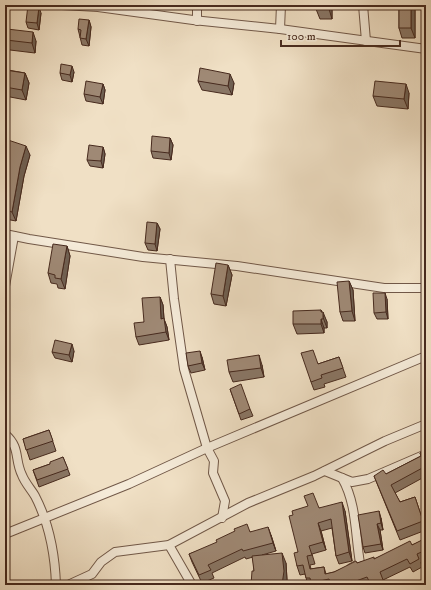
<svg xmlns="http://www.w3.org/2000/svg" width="431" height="590" font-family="'IM FELL DW Pica',serif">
<rect width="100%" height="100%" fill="#f0e0c5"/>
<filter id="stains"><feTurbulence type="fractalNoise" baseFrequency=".005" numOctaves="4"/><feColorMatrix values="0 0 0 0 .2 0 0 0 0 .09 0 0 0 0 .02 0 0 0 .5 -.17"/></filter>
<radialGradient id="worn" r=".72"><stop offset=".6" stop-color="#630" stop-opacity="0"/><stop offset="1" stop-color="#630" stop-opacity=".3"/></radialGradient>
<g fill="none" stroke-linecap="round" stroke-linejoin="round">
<defs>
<g id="street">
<path d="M62 5 98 7 193 20 280 29 426 49"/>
<path d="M197 5V21"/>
<path d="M363 5 366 41"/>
<path d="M280 29 281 5"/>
<path d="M5 234 29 239 143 257 237 266 384 288H426"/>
<path d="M170 259 174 299 184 369 207 448 214 461 213 473 225 501 222 518"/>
<path d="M5 286 14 236"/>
<path d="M5 434C21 448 14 459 22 475 25 483 31 489 35 496 49 523 55 555 56 585"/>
<path d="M325 471 352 482 368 479 426 454"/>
<path d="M342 478C357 504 355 535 360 563L351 568"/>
<path d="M5 534 129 484 207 448 426 356"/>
<path d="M169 545 192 585"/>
<path d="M68 585 92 574 101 562 115 552 169 545 248 503 314 476 385 441 426 424"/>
</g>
</defs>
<use href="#street" stroke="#715848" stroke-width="10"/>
<use href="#street" stroke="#f5ebd9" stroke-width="8"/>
</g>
<g fill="#897665" stroke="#472a1e">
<path d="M316 5H332V19H320L316 9Z"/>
<path d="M399 5H413L415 9V38H402L399 28Z"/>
<path d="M41 13 39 30 28 28 26 22Z"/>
<path d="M89 20 91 27 89 46 82 45 78 29Z"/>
<path d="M6 40 36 41 35 53 10 50Z"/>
<path d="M5 54 9 63 8 70 25 73 29 83 26 100 5 96Z"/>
<path d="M74 72 72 82 62 80 60 73Z"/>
<path d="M198 81 234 83 232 95 202 90Z"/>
<path d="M103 84 105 90 103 104 86 101 84 94Z"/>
<path d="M409 93 408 109 377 106 373 96Z"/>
<path d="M170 138 173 145 171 160 153 158 151 151Z"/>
<path d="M5 139 30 155 24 176 16 221 5 219Z"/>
<path d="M103 147 105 154 103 168 90 166 87 160Z"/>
<path d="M157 223 160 229 157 251 148 250 145 243Z"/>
<path d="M67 246 70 256 65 289 58 288 57 284 51 283 48 273Z"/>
<path d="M228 265 232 275 226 306 214 304 211 294Z"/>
<path d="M349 281 353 290 355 321H343L340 312Z"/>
<path d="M160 297 163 305 164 319 167 327 169 340 139 345 136 337 144 322Z"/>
<path d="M387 299 388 319H377L374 313Z"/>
<path d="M321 310 327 322V328H324V333L297 334 293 324Z"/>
<path d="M74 351 72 362 55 358 52 352Z"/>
<path d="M202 357 205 370 191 373 188 366Z"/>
<path d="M339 357 346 377 324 384 325 387 314 390 311 382 318 364Z"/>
<path d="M262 365 264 377 233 382 229 372Z"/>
<path d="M230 389 250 409 253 416 241 420Z"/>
<path d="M49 430 56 451 30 460 23 439Z"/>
<path d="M426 449V476L395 493 400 502 415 497 426 530 400 540 374 476 386 474 421 456 420 453Z"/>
<path d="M63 457 70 475 39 487 33 470 50 464Z"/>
<path d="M319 508 345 511 352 561 339 564 336 556 332 528 321 531 326 550 312 554 315 564 310 565 311 569 324 567 326 574 334 572 357 563 374 559 412 545 426 539V560L421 562 422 567 413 572 410 567 383 580 385 585H308L305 574 300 575 297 566 298 552Z"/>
<path d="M381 518 383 530H380L383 550 365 553 363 547Z"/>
<path d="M250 532 271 535 276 551 262 555 286 563 287 580 254 571 253 557 246 559 245 557 212 573 214 578 202 583 192 562 189 554Z"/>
</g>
<g fill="#6f6052" stroke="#472a1e">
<path d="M329 5H332V19L329 9Z"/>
<path d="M411 5H413L415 9V38L411 28Z"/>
<path d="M39 7 41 13 39 30 37 23Z"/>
<path d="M89 20 91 27 89 46 86 39Z"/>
<path d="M33 32 36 41 35 53 32 43Z"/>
<path d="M5 54 9 63 8 74 5 67Z"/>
<path d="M72 66 74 72 72 82 70 75Z"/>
<path d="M25 73 29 83 26 100 22 90Z"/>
<path d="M230 74 234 83 232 95 228 86Z"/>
<path d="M103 84 105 90 103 104 100 97Z"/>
<path d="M406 84 409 93 408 109 404 99Z"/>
<path d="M170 138 173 145 171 160 169 153Z"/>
<path d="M26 146 30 155 24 176 16 221 12 212 20 167Z"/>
<path d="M103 147 105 154 103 168 101 161Z"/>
<path d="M157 223 160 229 157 251 155 244Z"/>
<path d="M67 246 70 256 65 289 61 279Z"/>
<path d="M228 265 232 275 226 306 223 296Z"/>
<path d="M349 281 353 290 355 321 352 311Z"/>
<path d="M385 293 387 299 388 319 386 312Z"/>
<path d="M160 297 163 305 164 319 167 327 169 340 161 319Z"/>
<path d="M321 310 323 317V312L327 322V328L321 312Z"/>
<path d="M321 319 324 328V333L321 324Z"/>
<path d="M72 344 74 351 72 362 69 355Z"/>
<path d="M200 351 202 357 205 370 202 363Z"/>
<path d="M259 355 262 365 264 377 261 368Z"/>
<path d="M342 502 345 511 352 561 349 552Z"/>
<path d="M379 511 381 518 383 530 381 523Z"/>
<path d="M318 523 321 531 326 550 323 542Z"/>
<path d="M377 524 380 530 383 550 381 544Z"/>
<path d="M268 527 271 535 276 551 273 543Z"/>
<path d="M282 553 286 563 287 580V585H282Z"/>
</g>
<g fill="#9f8975" stroke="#472a1e">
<path d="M28 5 39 7 37 23 26 22Z"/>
<rect x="316" y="5" width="13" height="4"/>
<rect x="399" y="5" width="12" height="23"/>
<path d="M79 19 89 20 86 39 80 38 81 30 78 29Z"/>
<path d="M7 29 33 32 32 43 6 40Z"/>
<path d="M61 64 72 66 70 75 60 73Z"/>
<path d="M200 68 230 74 228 86 198 81Z"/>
<path d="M5 70 25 73 22 90 5 87Z"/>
<path d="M86 81 103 84 100 97 84 94Z"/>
<path d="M375 81 406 84 404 99 373 96Z"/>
<path d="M152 136 170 138 169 153 151 151Z"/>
<path d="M5 139 26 146 20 167 12 212 5 210V184L6 179 5 178Z"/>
<path d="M89 145 103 147 101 161 87 160Z"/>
<path d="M147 222 157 223 155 244 145 243Z"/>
<path d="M53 244 67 246 61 279 55 278V275L48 273Z"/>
<path d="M216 263 228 265 223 296 211 294Z"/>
<path d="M349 281 352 311 340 312 337 282Z"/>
<path d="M373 293H385L386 312 374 313Z"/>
<path d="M160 297 161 319 164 318 166 332 136 337 134 323 144 322 142 298Z"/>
<path d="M321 310V312H323V319H321V324H293V311Z"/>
<path d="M55 340 72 344 69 355 52 352Z"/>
<path d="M313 350 318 364 339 357 343 368 321 375 322 378 311 382 301 353Z"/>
<path d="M200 351 202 363 188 366 186 353Z"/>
<path d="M259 355 261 368 229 372 227 360Z"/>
<path d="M241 384 250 409 239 414 230 389Z"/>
<path d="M49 430 53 441 26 450 23 439Z"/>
<path d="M426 449V466L391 485 400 502 415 497 423 521 397 531 374 476 383 470 386 474 421 456 420 453Z"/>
<path d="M63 457 68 469 37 480 33 470 50 464V462Z"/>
<path d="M313 493 319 508 342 502 349 552 336 556 331 519 318 523 323 542 309 546 312 555 307 556 310 569 324 567 325 574 334 572 356 561 357 563 374 557V559L410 541 412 545 426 538V550L417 554 419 559 410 564 407 559 380 572 385 585H371L367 577 345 585H332L329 579 311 583 310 578H306L303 565 297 566 294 553 298 552 289 516 293 515 292 511 308 506 304 496Z"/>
<path d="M379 511 381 523 377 524 381 544 363 547 358 515Z"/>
<path d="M247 524 250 532 268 527 273 543 243 551 242 549 208 565 211 570 199 575 189 554 217 542 216 540 235 531 234 529Z"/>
<path d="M282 553 284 571 282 585H251L252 571H254L252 556Z"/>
</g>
<rect width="431" height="590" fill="none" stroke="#f0e0c5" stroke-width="20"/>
<rect x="6" y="6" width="419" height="578" fill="none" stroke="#472a1e" stroke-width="2"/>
<rect x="10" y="10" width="411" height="570" fill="none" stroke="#472a1e"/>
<path d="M281 40v6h119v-6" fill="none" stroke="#472a1e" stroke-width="2"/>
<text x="287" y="40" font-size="12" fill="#472a1e" stroke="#f5ebd9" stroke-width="3" paint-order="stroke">100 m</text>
<rect width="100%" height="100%" filter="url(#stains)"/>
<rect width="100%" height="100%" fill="url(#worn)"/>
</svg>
